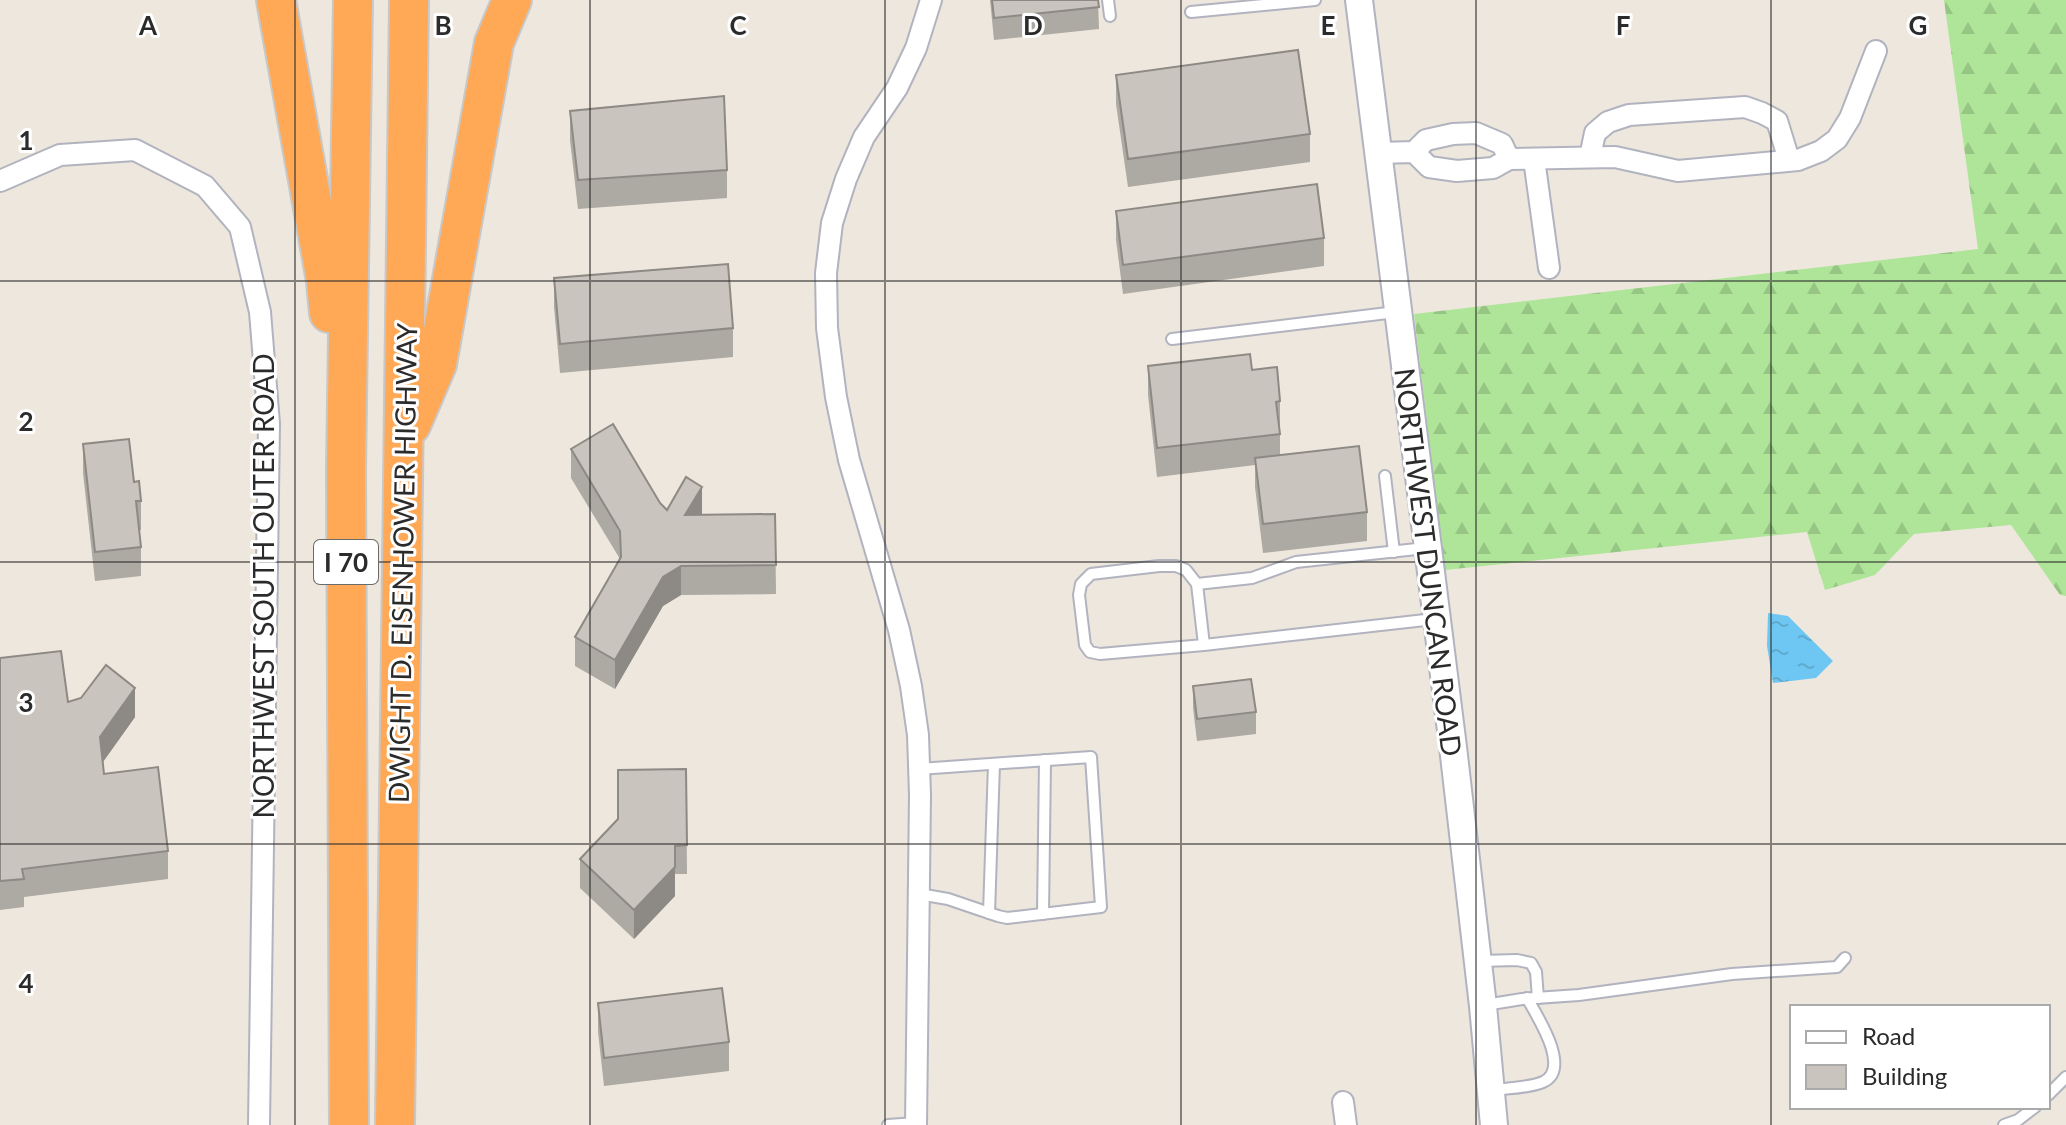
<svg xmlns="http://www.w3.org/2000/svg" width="2066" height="1125" font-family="Lato,sans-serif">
<defs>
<pattern id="forest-firs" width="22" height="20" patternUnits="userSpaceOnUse" patternTransform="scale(2)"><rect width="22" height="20" fill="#aee599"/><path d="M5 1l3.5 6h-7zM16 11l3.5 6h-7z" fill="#96c584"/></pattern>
<pattern id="water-ripples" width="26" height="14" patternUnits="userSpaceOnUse" patternTransform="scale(2)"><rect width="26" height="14" fill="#6ec7f2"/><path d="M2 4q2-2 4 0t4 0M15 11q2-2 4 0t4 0" fill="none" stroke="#5fabd0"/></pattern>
</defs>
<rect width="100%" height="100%" fill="#eee7dd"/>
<path fill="url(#forest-firs)" d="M1944 0H2066V596L2060 595 2011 525 1914 534 1875 575 1825 590 1807 532 1445 570 1414 314 1978 249Z"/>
<path fill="url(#water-ripples)" d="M1768 613 1788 616 1833 661 1816 678 1773 683 1767 646Z"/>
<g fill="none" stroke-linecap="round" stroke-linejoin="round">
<defs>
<g id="service">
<path d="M1108 0 1110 16"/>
<path d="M1191 12 1315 0"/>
<path d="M1172 339 1396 312"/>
<path d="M1385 476 1394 552"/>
<path d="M1197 584 1252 578 1296 562 1426 548"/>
<path d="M1204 645 1197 584 1186 570 1176 566H1159L1091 574 1081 584 1079 595 1085 645 1090 652 1100 654 1204 645 1434 619"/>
<path d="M919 894 948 899 998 916 1007 918 1101 907 1091 757 919 769"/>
<path d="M989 913 994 764"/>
<path d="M1043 914 1045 760"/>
<path d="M1479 961 1517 960 1531 963 1536 972 1538 998"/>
<path d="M1485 1005 1522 999 1579 995 1732 974 1837 967 1845 958"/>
<path d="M1493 1090C1508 1088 1529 1088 1543 1082 1572 1069 1537 1016 1527 998"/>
<path d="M2048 1095 2066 1077"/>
<path d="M888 1125 916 1123"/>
<path d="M2004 1125 2018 1120 2035 1107"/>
</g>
<g id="minor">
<path d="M1378 153 1414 152 1429 167 1457 171 1493 168 1509 159 1502 144 1476 133 1453 134 1426 140 1414 152"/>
<path d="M1590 157 1595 133 1608 122 1629 115 1745 107 1762 113 1777 121 1789 160"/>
<path d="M1509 159 1615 157 1678 171 1798 160 1821 151 1837 139 1850 118 1876 51"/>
<path d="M1534 159 1549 268"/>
<path d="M0 181 60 155 135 150 205 186 240 227 260 312 269 424 259 1125"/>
<path d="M1343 1102 1346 1125"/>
<path d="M916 1125 920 795 918 735 911 686 899 630 849 460 836 397 827 328 826 273 832 223 846 179 864 137 897 88 916 48 931 0"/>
</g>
<path id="tertiary" d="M1359 0 1453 747 1483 1006 1494 1125"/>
<g id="motorway">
<path d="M276 0 326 281 329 313"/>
<path d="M411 425 437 364 494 43 512 0"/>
<path d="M349 1125 346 469 353 0"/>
<path d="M395 1125 409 0"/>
</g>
</defs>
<use href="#service" stroke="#b1b3bf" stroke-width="14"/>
<use href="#minor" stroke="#b1b3bf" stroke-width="24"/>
<use href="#tertiary" stroke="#b1b3bf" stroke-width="30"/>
<use href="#motorway" stroke="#c8c8c8" stroke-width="42"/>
<use href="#service" stroke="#fff" stroke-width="10"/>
<use href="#minor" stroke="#fff" stroke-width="20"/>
<use href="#tertiary" stroke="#fff" stroke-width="26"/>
<use href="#motorway" stroke="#ffa957" stroke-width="38"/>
</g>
<g fill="#ada9a3">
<path d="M990 0H1098L1099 29 994 40Z"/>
<path d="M1116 75 1310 134V162L1128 187 1116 104Z"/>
<path d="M570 111 727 170V198L578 209 570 140Z"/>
<path d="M1116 211 1324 238V266L1123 294 1116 240Z"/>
<path d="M554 278 733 328V357L560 373 554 307Z"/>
<path d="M1148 366 1252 370 1280 401V455L1367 512V541L1263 553 1255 487V465L1157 477 1148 395Z"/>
<path d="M83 444 134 482 141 501V530H139L141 547V576L95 581 83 473Z"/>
<path d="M571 449 660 503 667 510 702 515 775 514 776 594 681 595 663 606 615 689 575 666V637L620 559 571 478Z"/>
<path d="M0 658 68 702 135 717 103 762 104 774 168 851V879L24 897V907L0 910Z"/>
<path d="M1193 686 1256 712V734L1197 741 1193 708Z"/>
<path d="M686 769 687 874H675V896L634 939 580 888V859L618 819Z"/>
<path d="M598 1003 729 1042V1071L604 1086 598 1032Z"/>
</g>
<g fill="#8d8984">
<path d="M702 487V515H685Z"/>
<path d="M681 566V595L663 606 615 689V660L663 577Z"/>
<path d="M135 688V717L100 766V737Z"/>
<path d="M675 867V896L634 939V910Z"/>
</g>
<g fill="#c9c4bd" stroke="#8d8984" stroke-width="2">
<path d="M992 0H1098L1099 7 994 18Z"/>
<path d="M1298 50 1310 134 1128 159 1116 75Z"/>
<path d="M724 96 727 170 578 180 570 111Z"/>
<path d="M1317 184 1324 238 1123 265 1116 211Z"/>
<path d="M728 264 733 328 560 344 554 278Z"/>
<path d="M1250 354 1252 370 1277 367 1280 401 1276 402 1280 434 1157 448 1148 366Z"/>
<path d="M613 424 660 503 667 510 686 477 702 487 685 515 775 514 776 565 681 566 663 577 615 660 575 637 621 557 620 531 571 449Z"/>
<path d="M129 439 134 482 139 481 141 501H136L141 547 95 552 83 444Z"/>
<path d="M1359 446 1367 512 1263 524 1255 458Z"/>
<path d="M61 651 68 702 81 698 106 665 135 688 100 737 104 774 158 767 168 851 22 869 24 879 0 881V658Z"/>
<path d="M1251 679 1256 712 1197 719 1193 686Z"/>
<path d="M686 769 687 845 675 846V867L634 910 580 859 618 819V770Z"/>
<path d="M722 988 729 1042 604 1058 598 1003Z"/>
</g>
<path fill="none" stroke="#2b2b2b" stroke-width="2" stroke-opacity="0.55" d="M295 0V1125M590 0V1125M885 0V1125M1181 0V1125M1476 0V1125M1771 0V1125M0 281H2066M0 562H2066M0 844H2066"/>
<g text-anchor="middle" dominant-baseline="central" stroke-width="6" stroke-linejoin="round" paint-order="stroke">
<rect fill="#fff" stroke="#6b6b6b" stroke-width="2" x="314" y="540" width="64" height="44" rx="6"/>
<g font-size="26" font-weight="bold" fill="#2b2b2b">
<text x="346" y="562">I 70</text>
</g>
<g font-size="28" fill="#2b2b2b" stroke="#fff">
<text transform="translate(1429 562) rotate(83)">NORTHWEST DUNCAN ROAD</text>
<text transform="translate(402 563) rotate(-89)">DWIGHT D. EISENHOWER HIGHWAY</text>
<text transform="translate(263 586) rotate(-90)">NORTHWEST SOUTH OUTER ROAD</text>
</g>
</g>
<g font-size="26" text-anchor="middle" font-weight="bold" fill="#2b2b2b" stroke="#fff" stroke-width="6" stroke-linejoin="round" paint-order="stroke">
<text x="148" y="35">A</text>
<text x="443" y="35">B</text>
<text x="738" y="35">C</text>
<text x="1033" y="35">D</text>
<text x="1328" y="35">E</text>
<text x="1623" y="35">F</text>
<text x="1918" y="35">G</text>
<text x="26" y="150">1</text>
<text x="26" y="431">2</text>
<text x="26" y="712">3</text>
<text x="26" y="993">4</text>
</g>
<rect x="1790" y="1005" width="260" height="104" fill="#ffffff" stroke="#aaaaaa" stroke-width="2"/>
<rect x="1806" y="1031" width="40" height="12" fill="#ffffff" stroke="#aaaaaa" stroke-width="2"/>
<text x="1862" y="1045" font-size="24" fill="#2b2b2b">Road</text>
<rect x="1806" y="1065" width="40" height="24" fill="#c9c4bd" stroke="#aaaaaa" stroke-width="2"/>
<text x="1862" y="1085" font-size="24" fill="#2b2b2b">Building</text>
</svg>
